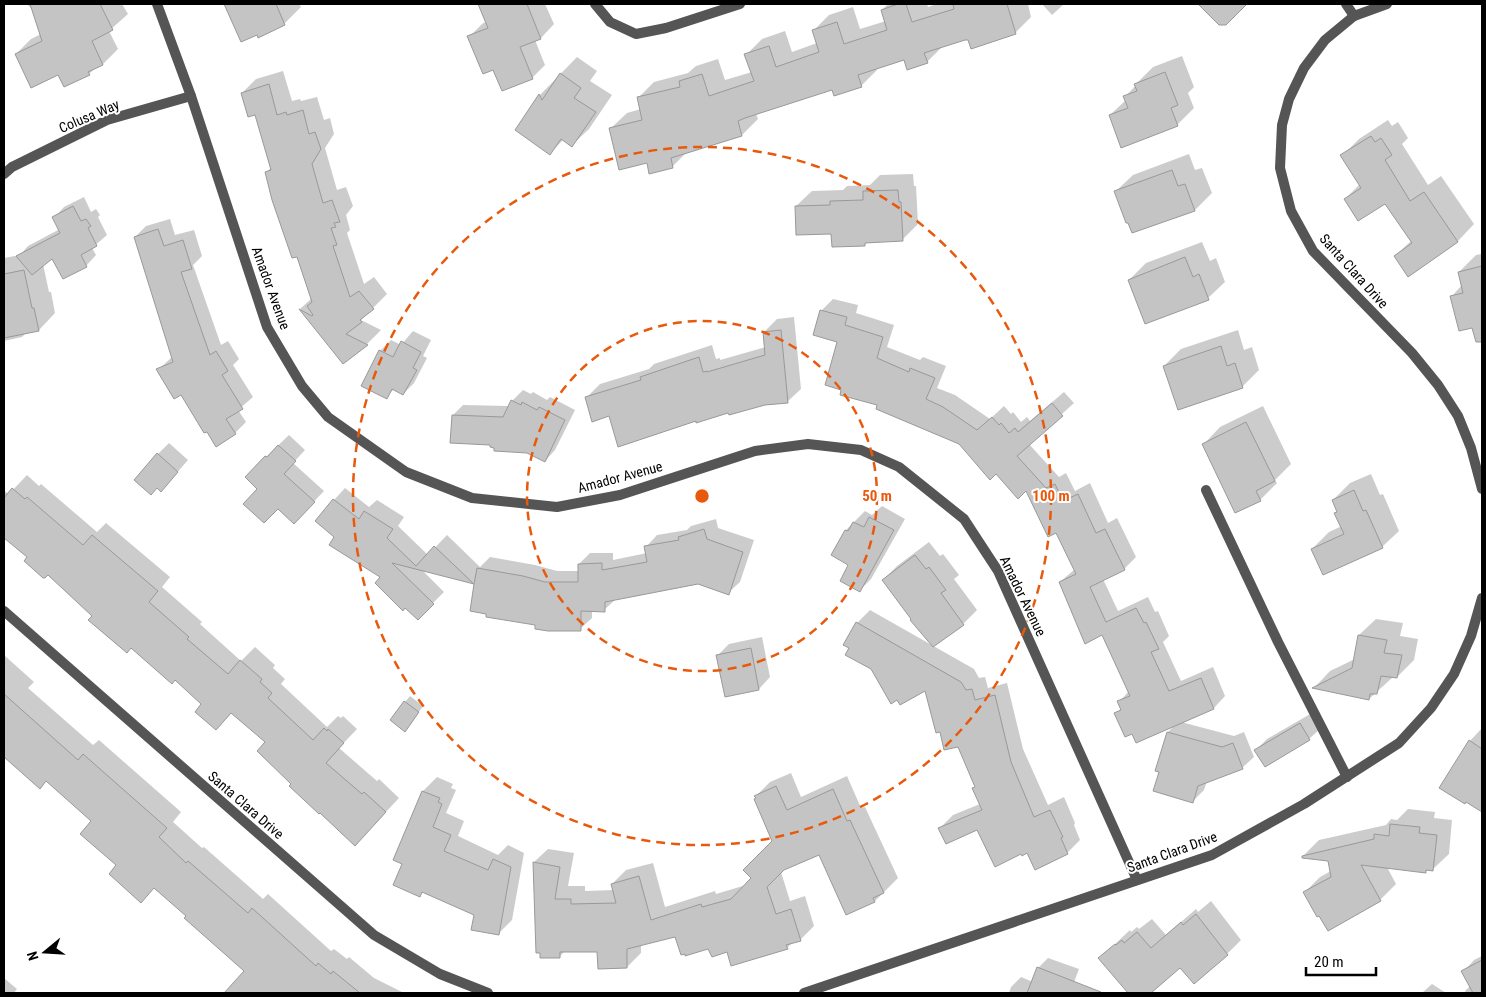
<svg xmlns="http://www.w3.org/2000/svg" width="1486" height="997" font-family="'Roboto Condensed',sans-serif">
<rect width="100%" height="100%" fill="#fff"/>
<g fill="#0003">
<path d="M27 4H122L128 14 109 31 118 49 103 64 96 67 89 74H59L16 54 31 39 41 34 33 10Z"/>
<path d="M225 4H299L301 7 284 24 241 40Z"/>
<path d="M480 4H545L554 24 541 38 535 40 545 65 532 78 494 69 469 37 482 24 487 21Z"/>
<path d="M888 4H927L928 7 937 4H1028L1031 17 1015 33 969 38 944 45 927 62 904 59 877 68V70L861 86 833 88 756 114 758 119 742 135 688 151 672 167 648 162 610 129 627 113 641 109 638 98 654 82 688 73 696 66 718 59 725 80 752 72 746 55 762 39 785 31 792 52 817 43 813 31 829 15 853 7 860 29 886 21 882 10Z"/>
<path d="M1042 4H1064L1052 15Z"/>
<path d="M1182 56 1194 87 1188 93 1194 108 1177 125 1110 115 1126 100 1125 97 1136 85V84L1153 67Z"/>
<path d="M577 57 597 71 590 81 612 95 589 129 572 145 563 140 550 153 516 130 540 95Z"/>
<path d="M283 71 292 101 300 99 301 101 317 97 324 120 330 118 334 134 325 148 337 190 346 187 353 206 346 215 350 230 347 233 364 284 374 277 387 294 361 320 381 330 367 344 343 363 300 309 312 298 298 255 266 172 272 167 256 114 242 93 256 79Z"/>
<path d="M1388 120 1392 126 1398 122 1408 138 1402 144 1428 185 1441 176 1474 224 1458 241 1408 275 1395 256 1412 240 1385 202 1345 199 1360 184 1342 156 1359 139Z"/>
<path d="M1189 154 1195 170 1202 168 1212 193 1195 210 1133 232 1116 191 1133 175Z"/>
<path d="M913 174 914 186H916L918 224 902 240 868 241 864 245 832 232 796 206 812 191 843 190 847 186 870 185 880 175Z"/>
<path d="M84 197 91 212 96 209 100 215 98 217 107 235 92 248 96 255 86 266 52 257 43 264 49 292H51L55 313 39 330 26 333 22 337 4 341V258L20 255 28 246 60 229 54 218 64 207Z"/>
<path d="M170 219 175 235 194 230 202 256 193 265 221 345 228 341 239 359 233 365 253 397 238 410 246 422 235 433 181 393 158 370 172 357 135 237 146 226Z"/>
<path d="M1202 242 1210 261 1216 258 1225 282 1208 298 1129 280 1146 263Z"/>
<path d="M1482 254V324L1460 329 1452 296 1462 285 1459 272 1476 255Z"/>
<path d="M833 299 858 305 856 313 894 325 887 347 920 360 923 357 946 366 937 388 955 395 990 419 1004 406 1011 414 1013 412 1021 422 1027 417 1030 421 1064 392 1074 403 1029 444 1059 477 1066 473 1075 491 1090 483 1108 523 1117 518 1136 557 1124 569 1103 579 1118 611 1148 597 1155 612 1158 611 1169 636 1163 642 1181 681 1213 667 1225 696 1214 708 1181 722 1234 736 1244 732 1254 757 1242 768 1207 781 1204 790 1193 801 1160 771 1168 732 1176 724 1133 732 1116 713 1122 708 1119 702 1129 691 1103 633 1060 582 1075 569 1057 532 1027 489 996 472 960 443 879 404 839 341 815 334 822 310Z"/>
<path d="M794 317 801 389 787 402 765 404 696 419 610 415 586 398 600 384 649 369 654 364 712 345 716 359 720 358V360L766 347 764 332 777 319Z"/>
<path d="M1238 330 1244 350 1252 347 1259 370 1242 387 1164 366 1181 349Z"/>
<path d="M413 331 431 340 423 356 427 358 414 383 403 394 394 389 386 397 380 351 391 340 401 345Z"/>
<path d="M523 390 531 394 533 392 547 400 550 397 575 410 555 450 545 461 528 452 495 446 453 415 463 405 509 406 512 401Z"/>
<path d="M1263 406 1291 464 1275 480 1277 483 1260 500 1204 444 1220 427Z"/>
<path d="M289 435 305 450 293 463 324 491 304 512 259 489 266 457Z"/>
<path d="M169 443 188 460 161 491 157 487 158 454Z"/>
<path d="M1371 474 1380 495 1383 494 1399 531 1382 547 1312 549 1329 532 1342 526 1336 513 1338 511 1333 500 1350 483Z"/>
<path d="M27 475 39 486 41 484 97 532 106 523 170 577 162 587 202 622 200 624 241 661 255 647 275 665 273 668 285 679 281 684 327 727 338 716 341 718 343 716 357 729 339 748 377 781 379 779 399 798 369 830 293 783 267 742 232 712 216 729 203 704 175 679 94 616 4 536V491L9 494Z"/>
<path d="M345 488 369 507 377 500 404 517 398 526 428 555 447 535 480 567 490 557 535 565 557 571H579V564L590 553H613V560L647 553 646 547 657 535 687 530 691 526 716 519 718 528 754 540 740 582 728 593 698 583 616 599 604 610H592V618L580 629 537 624 476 583 421 569 444 592 418 618 382 576 336 537 334 500Z"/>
<path d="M882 506 905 519 871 579 860 590 850 565 846 530 865 511 872 515Z"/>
<path d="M929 542 940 556 943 554 959 575 954 579 977 610 963 624 933 646 883 580 897 566Z"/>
<path d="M870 610 974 669 979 678 985 677 988 688 1007 683 1023 749 1048 805 1064 797 1075 823 1074 825 1080 840 1067 853 1028 852 978 829 940 828 953 815 980 804 976 786 959 745 941 731 926 689 871 668 850 648 857 623Z"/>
<path d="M1376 619 1403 623 1400 636 1418 639 1414 660 1397 677H1393L1369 699 1315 687 1330 671 1355 659 1359 635Z"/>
<path d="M762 637 770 677 759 689 726 695 718 655 729 644Z"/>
<path d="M4 655 34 682 28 688 93 745 99 740 181 812 173 822 202 848 204 847 263 899 268 894 331 951 334 949 347 959 349 957 374 978 404 993H240L232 986 245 971 188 916 154 888 118 865 93 821 47 780 39 787 4 755Z"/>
<path d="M410 696 423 706 410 725 405 702Z"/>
<path d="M1312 713 1321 728 1309 739 1265 765 1256 750 1267 739Z"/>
<path d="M1482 728V807L1480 809 1470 741Z"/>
<path d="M791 773 801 797 847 776 861 808 865 807 898 878 875 901 820 853 783 869 781 872 790 901 805 896 814 926 800 940 793 942 787 948 728 950 709 948 676 935 641 945V953L627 967 598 950 565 951 560 956 534 862 548 849 574 853 568 886H585V891L614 890 612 884 626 870 653 863 665 907 715 891 716 894 746 885 753 878 773 841 756 796 770 782Z"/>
<path d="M437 777 453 784 451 788 456 790 446 813 464 821 458 836 498 855 508 845 524 853 512 920 498 934 475 914 424 891 419 896 403 864 394 860 423 791Z"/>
<path d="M1408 809 1435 812 1434 818 1452 820 1449 854 1433 869H1428L1425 872 1387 867 1396 884 1380 900 1305 892 1320 877 1331 871 1329 860 1303 856 1319 840 1386 825 1391 819 1397 820Z"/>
<path d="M1211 901 1241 940 1227 954 1181 966 1149 993H1129L1100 958 1130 930 1131 932 1137 927 1139 929 1152 919 1166 935 1196 909 1198 912Z"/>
<path d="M1482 956V993H1466L1465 991 1470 986 1463 972 1474 960Z"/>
<path d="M1048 958 1079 969 1070 993H1009L1011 987 1021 977 1033 982 1038 968Z"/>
<path d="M4 978 17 989 14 993H4Z"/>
<path d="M1432 984 1446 993H1422Z"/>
</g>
<g fill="#c4c4c4" stroke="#999">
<path d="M30 4H100L113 30 92 41 103 65 88 72 90 75 64 87 58 75 31 88 15 54 42 41Z"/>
<path d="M224 4H276L285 25 258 38 257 35 241 42Z"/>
<path d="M478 4H527L541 39 520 47 533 79 502 91 493 70 483 74 467 36 488 28Z"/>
<path d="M898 4H906L912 22 954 9 953 4H1007L1016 34 971 49 968 40H965L924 53 928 63 907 70 904 60 858 75 862 87 834 96 832 90 745 118 738 121 742 136 671 158 673 168 649 174 647 163 619 170 609 128 642 120 637 97 680 87 679 81 702 74 709 96 754 81 744 54 769 46 776 67 819 52 812 30 837 22 844 44 887 30 881 10Z"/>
<path d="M1198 4H1247L1226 25H1219Z"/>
<path d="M1165 72 1178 105 1171 108 1178 126 1121 148 1109 115 1128 108 1123 96 1137 91 1134 84Z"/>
<path d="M560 73 581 88 574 98 596 112 572 147 561 139 550 155 515 130 539 94 542 100Z"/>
<path d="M269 84 277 115 286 112 287 115 303 110 309 134 315 132 321 149 312 164 323 203 332 200 340 222 334 223 336 227 331 228 337 245 333 246 350 297 359 291 374 309 360 320 362 322 346 334 368 345 343 364 299 309 312 316 313 315 307 306 312 302 297 257 292 258 272 200 265 172 271 170 255 115 248 117 241 93Z"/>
<path d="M1371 136 1375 142 1381 138 1392 155 1385 160 1410 201 1424 192 1458 242 1408 277 1394 256 1412 243 1385 204 1358 221 1344 199 1361 188 1340 155Z"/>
<path d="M1172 170 1178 186 1185 184 1195 211 1132 233 1128 223H1126L1114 191Z"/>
<path d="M898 190 899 202H901L903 241 865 243V246L832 247 831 234 796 235 795 206 830 205V201L863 200V191Z"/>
<path d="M73 206 81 221 86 219 91 226 88 228 97 246 81 255 87 267 63 279 52 259 32 275 16 256 60 233 52 217Z"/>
<path d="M158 229 164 246 183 240 192 269 181 272 210 355 216 351 228 371 222 375 243 409 226 419 236 434 216 447 207 432 204 433 181 395 174 399 156 369 173 362 134 237Z"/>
<path d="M1185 257 1193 277 1199 274 1209 300 1145 324 1128 280Z"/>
<path d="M1482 266V342H1476L1472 328 1459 331 1450 296 1463 293 1458 272Z"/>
<path d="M24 270 32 308H34L39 331 4 338V274Z"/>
<path d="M820 310 847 317 845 325 883 337 877 358 909 372 910 368 935 378 926 399 943 407 977 430 992 417 999 425 1001 423 1009 433 1015 428 1018 432 1052 403 1063 416 1017 456 1046 488 1055 484 1063 501 1078 494 1096 533 1105 529 1125 570 1090 587 1106 622 1136 608 1144 623 1146 622 1159 649 1151 652 1169 691 1201 678 1214 709 1136 743 1132 734 1125 737 1114 713 1121 710 1117 701 1130 696 1102 635 1085 644 1059 582 1076 574 1056 533 1048 537 1026 491 1018 499 996 474 990 480 959 444 876 409 877 405 840 395 841 390 825 385 837 342 813 335Z"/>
<path d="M781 330 788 403 765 405 729 415 728 413 696 423V421L618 447 609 416 592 422 585 397 641 380 640 377 699 357 703 372 707 371V372L765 355 763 332Z"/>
<path d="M401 341 421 352 413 368 417 370 403 395 392 389 387 399 361 386 379 350 393 357Z"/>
<path d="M1221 346 1227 366 1235 363 1243 388 1178 410 1163 366Z"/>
<path d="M511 400 521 405 522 402 537 410 539 407 565 420 545 462 527 453 494 451V448L490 447V445L450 443 452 415 503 417Z"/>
<path d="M1246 422 1275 481 1256 491 1261 501 1235 513 1202 444Z"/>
<path d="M278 445 296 461 284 474 315 502 294 524 278 509 264 523 243 504 257 489 245 477 265 456 267 457Z"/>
<path d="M157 453 178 472 161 492 157 488 151 495 134 480Z"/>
<path d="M12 488 25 499 27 497 83 545 92 535 158 591 149 602 189 637 187 639 228 674 240 660 262 679 260 682 272 693 268 698 313 740 324 728 327 731 328 729 344 743 326 763 362 794 364 792 386 812 355 846 320 813 319 814 289 786 291 784 257 751 265 742 231 713 216 730 195 712 201 704 175 680 172 684 131 648 127 653 88 620 92 616 48 575 45 578H43L24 561 27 557 4 538V498Z"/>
<path d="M1354 490 1363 511 1366 510 1383 548 1323 575 1311 549 1344 534 1334 513 1337 512 1332 500Z"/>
<path d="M333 499 359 519 364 511 393 529 387 538 416 566 434 546 474 584 477 568 523 576 545 582H578V564L602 563V570L647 562 644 546 679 540 678 537 704 529 707 539 743 552 729 595 698 584 605 602V612L581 611V631H548L535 629V625L486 617V614L470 611 474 584 392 563 434 604 418 620 405 608 403 611 375 583 380 577 329 545 334 537 315 521Z"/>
<path d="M869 517 894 530 860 592 840 581 848 565 831 555 845 530 848 531 853 522 864 527Z"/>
<path d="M915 555 926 569 929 567 946 590 941 593 964 625 933 647 910 620 911 619 882 580Z"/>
<path d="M856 622 961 682 966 690 972 689 975 700 995 695 1011 762 1034 817 1050 810 1063 837 1061 838 1068 854 1035 870 1027 853 1022 856 1021 854 995 867 977 830 946 844 938 828 982 810 972 788 975 787 958 747 944 750 940 732 936 733 925 691 900 705 897 700 891 704 871 669 845 655 849 648 843 645Z"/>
<path d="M1358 635 1387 640 1384 653 1402 655 1397 678 1381 676 1377 694H1370L1369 700 1312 688 1352 668Z"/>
<path d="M751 648 759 690 725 697 716 655Z"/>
<path d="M4 694 78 760 83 754 167 828 159 837 186 863 188 861 248 913 252 908 316 966 318 963 331 974 333 971 360 993H224L244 971 184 918 186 916 154 888 141 903 109 874 116 865 80 834 91 821 46 781 40 789 4 757Z"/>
<path d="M404 701 419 712 405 732 390 720Z"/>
<path d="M1300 723 1310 740 1265 767 1254 750Z"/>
<path d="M1167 732 1222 747 1233 743 1243 769 1198 786 1193 803 1153 791 1159 772 1155 771Z"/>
<path d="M1469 740 1482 749V812L1466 802 1465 804 1439 788Z"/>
<path d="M776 786 787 810 833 789 847 821 850 820 884 893 873 898 875 902 846 915 819 855 784 870 767 887 776 914 791 909 801 941 786 945 788 949 731 966 727 952 712 957 708 949 685 956V954L681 955 675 937 627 949V968L598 969 597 952H560V958H540V953H536L533 862 560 867 555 899H571V904L616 903 611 884 639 876 651 920 701 904 702 907 731 899 751 878 743 870 772 841 754 799 756 798 754 796Z"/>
<path d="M422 791 440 798 438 802 442 804 433 827 451 835 444 851 488 870 493 859 511 867 499 935 471 930 474 915 422 892 420 897 393 885 402 864 393 860Z"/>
<path d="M1390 824 1420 827 1419 833 1437 835 1433 871 1426 870V873L1361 865 1381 901 1328 931 1319 916 1317 917 1303 892 1331 877 1328 861 1302 858V856L1374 839V834L1389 836Z"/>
<path d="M1196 914 1228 955 1194 984 1180 968 1151 993H1128L1098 958 1115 944 1116 945 1122 940 1124 943 1137 932 1151 948 1181 922 1183 925Z"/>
<path d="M1482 960V993H1473L1461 971Z"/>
<path d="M1037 967 1101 992V993H1027Z"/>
</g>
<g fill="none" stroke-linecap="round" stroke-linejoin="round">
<g stroke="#555" stroke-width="10">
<path d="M157 4 191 96 267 327 302 386 328 417 406 472 472 498 557 507 620 495 755 451 808 444 861 450 899 467 964 519 998 571 1137 880"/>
<path d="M595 4 610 22 636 34 666 28 740 4"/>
<path d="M1346 4 1354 16"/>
<path d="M4 174 12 167 107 120 191 96"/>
<path d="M1206 490 1278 642 1347 777"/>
</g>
<g stroke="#555" stroke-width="10">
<path d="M1387 4 1354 16 1325 40 1304 68 1289 99 1282 125 1280 168 1291 211 1313 251 1412 353 1438 385 1458 416 1471 448 1482 489"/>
<path d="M4 611 374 935 440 974 488 993"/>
<path d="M804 993 1212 855 1304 804 1399 743 1431 708 1454 674 1471 636 1482 598"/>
</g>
</g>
<g fill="none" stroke="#e8590c" stroke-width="2.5" stroke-dasharray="9 6">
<circle cx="702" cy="496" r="175"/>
<circle cx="702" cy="496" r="349"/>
</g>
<g text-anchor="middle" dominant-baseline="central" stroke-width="4" stroke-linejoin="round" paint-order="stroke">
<g font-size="14" fill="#000" stroke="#fff">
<text transform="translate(89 116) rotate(-23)">Colusa Way</text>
<text transform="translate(1354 271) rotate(48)">Santa Clara Drive</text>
<text transform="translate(271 288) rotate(70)">Amador Avenue</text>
<text transform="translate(620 477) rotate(-15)">Amador Avenue</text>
<text transform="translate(1023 596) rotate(64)">Amador Avenue</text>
<text transform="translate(246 805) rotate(41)">Santa Clara Drive</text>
<text transform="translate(1172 852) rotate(-20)">Santa Clara Drive</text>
</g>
</g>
<circle cx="702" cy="496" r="8" fill="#e8590c" stroke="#fff" stroke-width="2.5"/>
<g font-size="15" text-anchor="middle" font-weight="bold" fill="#e8590c" stroke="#fff" stroke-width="4" stroke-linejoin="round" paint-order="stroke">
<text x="877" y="501">50 m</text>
<text x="1051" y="501">100 m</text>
</g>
<rect width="1486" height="997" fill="none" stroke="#000000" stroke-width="10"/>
<g transform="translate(45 952) rotate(252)" stroke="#ffffff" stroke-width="4" paint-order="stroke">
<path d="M0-4L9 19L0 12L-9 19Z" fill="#000000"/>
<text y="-8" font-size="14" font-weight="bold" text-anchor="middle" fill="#000000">N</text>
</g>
<path d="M1306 967v8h70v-8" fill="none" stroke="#000000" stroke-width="2.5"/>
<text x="1314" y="967" font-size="15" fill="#000000" stroke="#ffffff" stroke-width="4" paint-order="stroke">20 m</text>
</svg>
